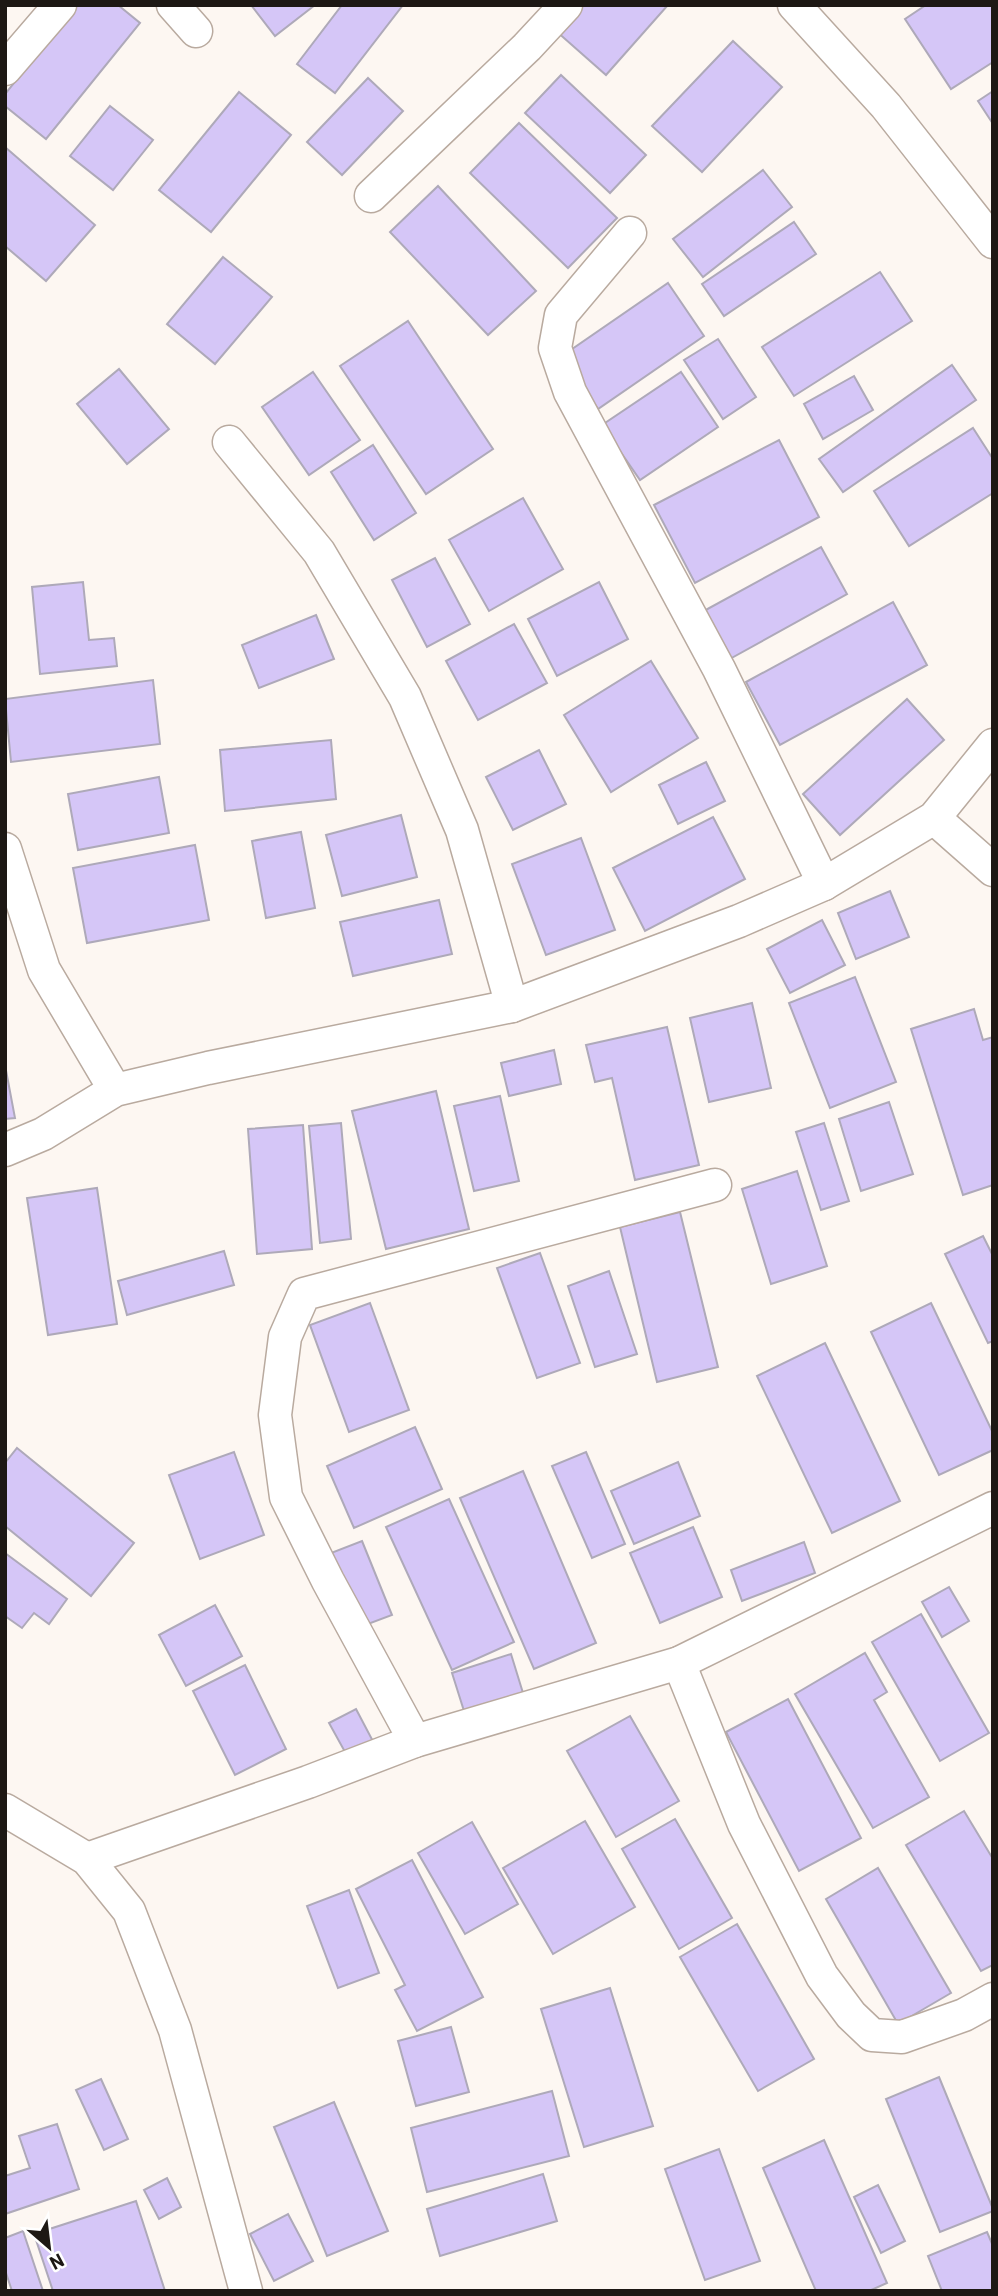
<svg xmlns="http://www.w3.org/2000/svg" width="998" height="2296" font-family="Barlow,sans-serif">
<rect width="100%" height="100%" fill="#fdf7f2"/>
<g fill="#d5c6f7" stroke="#aea9b9" stroke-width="2">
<path d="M77 5H118L140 23 46 139 5 106V94Z"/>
<path d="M251 5H315L275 36Z"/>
<path d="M342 5H403L335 93 297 64Z"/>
<path d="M579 5H668L606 75 556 31Z"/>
<path d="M926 5H993V62L951 89 905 19Z"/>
<path d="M733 41 782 87 702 172 652 126Z"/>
<path d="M561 75 646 155 610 193 525 113Z"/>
<path d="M368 78 403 111 342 175 307 142Z"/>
<path d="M993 91V124L978 101Z"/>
<path d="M239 92 291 135 211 232 159 190Z"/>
<path d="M110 106 153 140 113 190 70 156Z"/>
<path d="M519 123 617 218 568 268 470 173Z"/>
<path d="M5 147 95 225 46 281 5 246Z"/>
<path d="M763 170 792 207 703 277 673 239Z"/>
<path d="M438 186 536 291 488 335 390 232Z"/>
<path d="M794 222 816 254 724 316 702 284Z"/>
<path d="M223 257 272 297 215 364 167 324Z"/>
<path d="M880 272 912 321 794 396 762 347Z"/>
<path d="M668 283 704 336 598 409 562 356Z"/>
<path d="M408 321 493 449 426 494 340 366Z"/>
<path d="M718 339 756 397 723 419 684 360Z"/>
<path d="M952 365 976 400 843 492 819 459Z"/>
<path d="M119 369 169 429 127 464 77 404Z"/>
<path d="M313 372 360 440 309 475 262 407Z"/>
<path d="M681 372 718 427 640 480 602 425Z"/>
<path d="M854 376 873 410 823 439 804 404Z"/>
<path d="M973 428 993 459V493L909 546 874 491Z"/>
<path d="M779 440 819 517 695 583 654 505Z"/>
<path d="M373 445 416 513 374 540 331 472Z"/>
<path d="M523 498 563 569 489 611 449 540Z"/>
<path d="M821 547 847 594 728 660 702 612Z"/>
<path d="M435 558 470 624 427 647 392 580Z"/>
<path d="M83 582 89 640 114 638 117 666 40 674 32 587Z"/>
<path d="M599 582 628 639 557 676 528 619Z"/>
<path d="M893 602 927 665 780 745 746 682Z"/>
<path d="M316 615 334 659 259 688 242 645Z"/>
<path d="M514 624 547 683 478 720 446 661Z"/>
<path d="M651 661 698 738 611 792 564 715Z"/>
<path d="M153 680 160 744 11 762 5 699Z"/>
<path d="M907 699 944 740 840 835 803 794Z"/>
<path d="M331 740 336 799 225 811 220 750Z"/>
<path d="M539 750 566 804 513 830 486 777Z"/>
<path d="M706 762 725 801 678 824 659 785Z"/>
<path d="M159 777 169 833 78 850 68 794Z"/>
<path d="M401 815 417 877 342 896 326 835Z"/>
<path d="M713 817 745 879 645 931 613 868Z"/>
<path d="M301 832 315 908 266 918 252 841Z"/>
<path d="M581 838 615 930 546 955 512 864Z"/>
<path d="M195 845 209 920 87 943 73 868Z"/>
<path d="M890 891 909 937 856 959 838 913Z"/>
<path d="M439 900 452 954 353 976 340 922Z"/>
<path d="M822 920 845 965 790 993 767 949Z"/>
<path d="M855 977 896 1082 830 1108 789 1003Z"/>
<path d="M752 1003 771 1088 709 1102 690 1018Z"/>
<path d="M974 1009 983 1040 993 1037V1185L963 1195 911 1029Z"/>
<path d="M667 1027 699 1165 635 1180 612 1078 595 1082 586 1045Z"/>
<path d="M554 1050 561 1084 509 1096 501 1063Z"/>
<path d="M5 1065 15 1118 5 1119Z"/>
<path d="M436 1091 469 1229 386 1249 352 1111Z"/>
<path d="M500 1096 519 1181 474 1191 454 1106Z"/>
<path d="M889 1102 913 1174 861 1191 839 1119Z"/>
<path d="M341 1123 351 1239 320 1243 309 1126Z"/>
<path d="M824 1123 849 1201 821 1210 796 1132Z"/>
<path d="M303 1125 312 1249 257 1254 248 1129Z"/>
<path d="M797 1171 827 1266 771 1284 742 1189Z"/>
<path d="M97 1188 117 1324 48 1335 27 1198Z"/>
<path d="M680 1212 718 1367 657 1382 620 1227Z"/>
<path d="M983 1236 993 1256V1341L988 1343 945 1254Z"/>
<path d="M224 1251 234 1285 127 1315 118 1281Z"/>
<path d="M540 1253 580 1363 537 1378 497 1268Z"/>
<path d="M609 1271 637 1354 595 1367 568 1286Z"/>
<path d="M370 1303 409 1410 349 1432 310 1325Z"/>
<path d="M931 1303 993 1433V1450L939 1475 871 1332Z"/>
<path d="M825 1343 900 1501 832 1533 757 1376Z"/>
<path d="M415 1427 442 1489 354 1528 327 1466Z"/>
<path d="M17 1448 134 1543 91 1596 5 1526V1463Z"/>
<path d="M234 1452 264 1535 200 1559 169 1475Z"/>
<path d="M586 1452 625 1544 592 1558 552 1466Z"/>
<path d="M678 1462 700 1516 634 1544 611 1491Z"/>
<path d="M523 1471 596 1643 534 1669 460 1498Z"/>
<path d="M449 1499 514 1642 452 1670 386 1527Z"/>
<path d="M693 1527 722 1597 660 1623 630 1553Z"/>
<path d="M362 1541 392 1615 360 1627 331 1553Z"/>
<path d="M804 1542 815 1573 742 1601 731 1570Z"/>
<path d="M5 1553 67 1599 49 1624 34 1613 22 1628 5 1616Z"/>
<path d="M949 1587 969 1621 942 1637 922 1602Z"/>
<path d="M215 1605 242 1656 186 1686 159 1635Z"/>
<path d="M921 1614 989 1733 940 1761 872 1642Z"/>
<path d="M865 1653 887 1692 874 1700 929 1797 873 1828 795 1694Z"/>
<path d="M511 1654 523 1693 464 1711 452 1673Z"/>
<path d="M245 1665 286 1749 235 1775 193 1691Z"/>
<path d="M788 1699 861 1838 799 1871 726 1732Z"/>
<path d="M356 1709 376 1747 350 1761 329 1723Z"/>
<path d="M630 1716 679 1801 616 1837 567 1751Z"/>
<path d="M964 1811 993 1859V1965L981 1971 906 1845Z"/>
<path d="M675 1819 732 1918 679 1949 622 1849Z"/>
<path d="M585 1821 635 1907 553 1954 503 1868Z"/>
<path d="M472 1822 518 1904 465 1934 418 1853Z"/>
<path d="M412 1860 483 1997 417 2031 395 1990 405 1985 356 1889Z"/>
<path d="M878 1868 951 1993 898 2024 826 1899Z"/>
<path d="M349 1890 379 1973 338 1988 307 1906Z"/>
<path d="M737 1924 814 2059 758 2091 680 1957Z"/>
<path d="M610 1988 653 2126 584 2147 541 2009Z"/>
<path d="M451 2027 469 2092 416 2106 398 2041Z"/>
<path d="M939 2077 993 2209V2211L940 2232 886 2099Z"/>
<path d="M101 2079 128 2139 104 2150 76 2090Z"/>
<path d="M552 2091 569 2156 427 2192 411 2128Z"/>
<path d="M334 2102 388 2231 327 2256 274 2127Z"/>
<path d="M57 2124 79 2189 5 2214V2176L30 2168 19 2136Z"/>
<path d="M824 2140 887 2283 869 2291H816L763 2168Z"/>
<path d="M719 2149 760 2261 705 2280 665 2169Z"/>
<path d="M543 2174 557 2221 440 2256 427 2209Z"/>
<path d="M167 2178 181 2207 159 2219 144 2190Z"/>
<path d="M878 2185 905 2241 881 2253 854 2197Z"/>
<path d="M136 2201 165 2291H53L34 2234Z"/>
<path d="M288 2214 313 2261 274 2281 250 2234Z"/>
<path d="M23 2231 43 2291H12L5 2270V2238Z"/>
<path d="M987 2232 993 2246V2291H942L928 2256Z"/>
</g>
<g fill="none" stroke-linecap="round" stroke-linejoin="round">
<defs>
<g id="minor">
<path d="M173 5 196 31"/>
<path d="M794 5 886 106 993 242"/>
<path d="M5 69 60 5"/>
<path d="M371 196 527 47 566 5"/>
<path d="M630 233 561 315 555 348 570 392 719 669 824 884"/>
<path d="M229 442 319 552 405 697 462 830 512 1006"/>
<path d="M934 818 993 870"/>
<path d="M5 849 44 970 115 1090"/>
<path d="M5 1150 43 1134 115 1090 208 1068 512 1006 739 921 824 884 934 818 993 745"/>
<path d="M679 1663 744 1824 822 1976 851 2015 872 2035 902 2037 964 2015 993 1999"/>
<path d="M415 1741 328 1581 286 1497 275 1415 285 1337 304 1294 715 1185"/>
<path d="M5 1810 87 1859 129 1911 175 2030 246 2291"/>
<path d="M87 1859 308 1782 415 1741 679 1663 993 1508"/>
</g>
</defs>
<use href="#minor" stroke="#b9aa9f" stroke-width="35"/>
<use href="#minor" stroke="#fff" stroke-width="32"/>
</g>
<rect width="998" height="2296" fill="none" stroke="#1d1814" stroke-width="14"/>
<g transform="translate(49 2247) rotate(152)" stroke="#ffffff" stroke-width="5" paint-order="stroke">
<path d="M0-5L12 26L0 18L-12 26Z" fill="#1d1814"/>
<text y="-10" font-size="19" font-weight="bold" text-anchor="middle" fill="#1d1814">N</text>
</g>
</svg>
